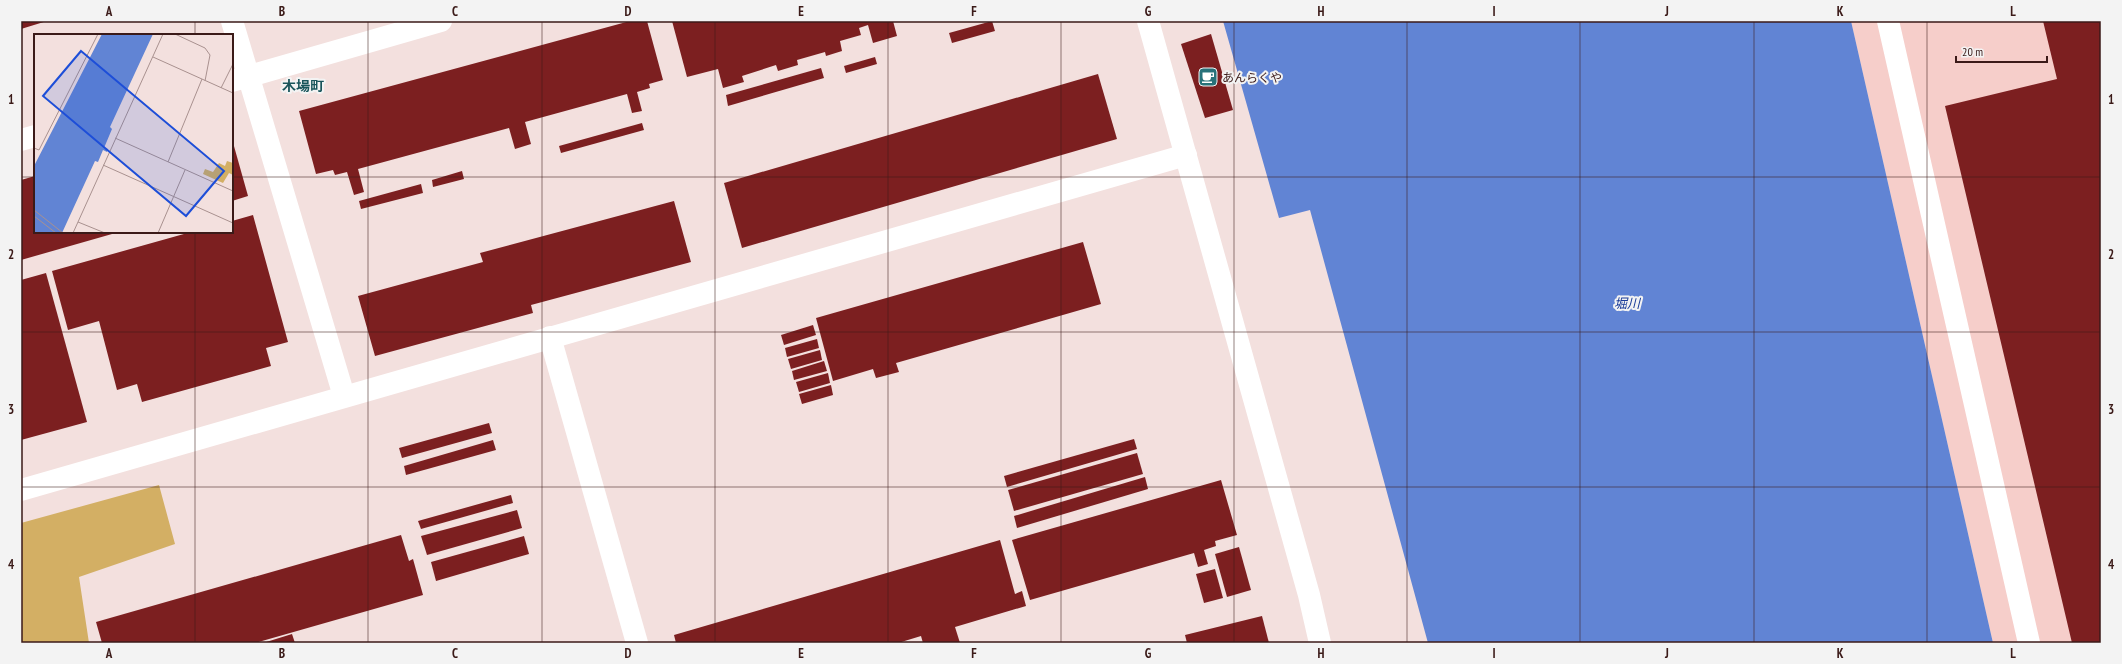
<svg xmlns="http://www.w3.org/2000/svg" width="2122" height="664" font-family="'PT Sans Narrow','Noto Sans JP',sans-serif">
<rect width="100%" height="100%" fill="#f3e0de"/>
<path fill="#f6ceca" d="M1851 21H2101V643H1993Z"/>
<path fill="#d3af64" d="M159 485 175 544 79 577 89 643H21V523Z"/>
<path fill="#6184d4" d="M1223 21H1851L1993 643H1428L1310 210 1279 218Z"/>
<g fill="#7c1f20">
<path d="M21 21H47L21 29Z"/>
<path d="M630 21H647L663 80 649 84 650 88 637 92 642 111 632 113 627 94 525 122 531 144 515 149 509 128 358 169 364 192 354 195 347 172 335 175 333 170 316 174 299 111Z"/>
<path d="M672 21H893L897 36 873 43 868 25 859 28 861 35 840 41 842 51 826 56 825 52 797 60 798 65 778 71 776 65 742 76 744 82 723 88 718 69 687 77Z"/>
<path d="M992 21 995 31 952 43 949 33Z"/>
<path d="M2043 21H2101V643H2072L1945 106 2057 79Z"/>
<path d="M1211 34 1233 110 1205 118 1181 44Z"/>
<path d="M875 57 877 64 846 73 844 66Z"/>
<path d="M821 68 824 78 728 106 726 95Z"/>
<path d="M1098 74 1117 139 742 248 724 183Z"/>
<path d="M642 123 644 130 561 153 559 146Z"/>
<path d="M232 139 248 196 232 201Z"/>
<path d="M462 171 464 179 433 187 432 180Z"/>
<path d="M35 176V232H119L21 260V180Z"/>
<path d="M421 184 423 193 361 209 359 201Z"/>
<path d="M674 201 691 262 531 305 533 313 375 356 358 296 483 262 480 253Z"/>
<path d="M253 215 288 342 266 348 271 366 142 402 137 384 117 390 99 321 68 330 52 271 191 232H232V221Z"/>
<path d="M1083 242 1101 304 896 363 899 372 876 378 873 369 833 381 816 318Z"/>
<path d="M46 273 87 422 21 440V280Z"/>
<path d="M813 325 816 335 784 345 781 335Z"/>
<path d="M817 339 819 348 787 357 785 348Z"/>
<path d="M820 350 822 360 791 369 788 359Z"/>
<path d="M824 361 827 371 794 380 792 371Z"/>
<path d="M828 373 830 383 799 392 796 382Z"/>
<path d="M831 385 833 395 802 404 799 394Z"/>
<path d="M489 423 492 433 402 458 399 448Z"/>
<path d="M1134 439 1137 449 1007 487 1004 476Z"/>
<path d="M493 440 496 450 406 475 404 466Z"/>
<path d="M1137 453 1143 474 1014 511 1008 490Z"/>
<path d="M1145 477 1148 489 1017 528 1014 516Z"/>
<path d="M1221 480 1237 535 1215 541 1216 546 1204 550 1208 564 1198 567 1194 553 1030 600 1012 540Z"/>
<path d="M511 495 513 503 421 529 418 521Z"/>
<path d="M517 510 522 528 427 555 421 536Z"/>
<path d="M401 535 409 561 413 559 423 595 255 643H102L96 622Z"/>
<path d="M524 536 529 554 436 581 431 562Z"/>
<path d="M1000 540 1015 594 1022 591 1026 606 955 627 960 643H923L921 636 898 643H676L674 635Z"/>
<path d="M1239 547 1251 590 1227 597 1215 554Z"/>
<path d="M1215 569 1223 598 1204 603 1196 574Z"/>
<path d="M1262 616 1269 643H1187L1185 635Z"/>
<path d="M292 634 295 643H263Z"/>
</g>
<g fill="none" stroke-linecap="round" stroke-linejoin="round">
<g stroke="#fff" stroke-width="22">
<path d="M232 21 344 396"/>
<path d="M1148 21 1309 595 1320 643"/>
<path d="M1888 21 2029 643"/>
<path d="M232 81 441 21"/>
<path d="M21 140 35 136"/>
<path d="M550 337 637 643"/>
<path d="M21 490 1186 155"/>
</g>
</g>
<path fill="none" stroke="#3b1a18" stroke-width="1" stroke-opacity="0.55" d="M195 21V35M368 21V643M542 21V643M715 21V643M888 21V643M1061 21V643M1234 21V643M1407 21V643M1580 21V643M1754 21V643M1927 21V643M21 177H35M232 177H2101M195 232V643M21 332H2101M21 487H2101"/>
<defs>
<symbol id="cafe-square" viewBox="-11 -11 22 22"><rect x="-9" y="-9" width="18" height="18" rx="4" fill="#28727a" stroke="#f3f3f3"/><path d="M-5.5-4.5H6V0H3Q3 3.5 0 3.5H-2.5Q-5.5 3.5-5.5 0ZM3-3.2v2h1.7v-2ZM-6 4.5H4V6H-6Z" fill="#fff"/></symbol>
</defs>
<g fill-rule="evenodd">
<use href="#cafe-square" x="1197" y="66" width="22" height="22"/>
</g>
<g text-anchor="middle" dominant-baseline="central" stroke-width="4" stroke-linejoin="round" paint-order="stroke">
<g font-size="12" fill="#3b1a18" stroke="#f3f3f3" text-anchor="start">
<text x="1222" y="77">あんらくや</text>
</g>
<g font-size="13" font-style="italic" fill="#193b98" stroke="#f3f3f3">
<text x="1627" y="303">堀川</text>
</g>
<g font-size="14" font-weight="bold" fill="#19555b" stroke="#f3f3f3">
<text x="303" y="86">木場町</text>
</g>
</g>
<g transform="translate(34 34)">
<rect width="199" height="199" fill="#f3e0de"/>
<path d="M193 127 199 129V141L195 139 189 149 169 140 171 135 179 138 185 129 191 132Z" fill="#d3af64"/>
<path d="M68 0H119L76 93 78 95 70 114 74 115 73 118 69 116 64 128 61 127 28 199H0V132Z" fill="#6184d4"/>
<path fill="none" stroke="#a9918f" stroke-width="1" d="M141 0 171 14 176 21 171 47M119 23 199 59M187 54 199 30M81 104 199 157M0 114 5 116 64 0M134 128 168 45M69 131 199 189M0 176 29 199M0 182 22 199M44 188 71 199M39 199 129 0M124 199 151 136"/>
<path fill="#1d4ed8" fill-opacity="0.15" stroke="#1d4ed8" stroke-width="2" d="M47 17 190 137 152 182 9 62Z"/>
<rect width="199" height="199" fill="none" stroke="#3b1a18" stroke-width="2"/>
</g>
<rect width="2122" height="664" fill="none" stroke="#f3f3f3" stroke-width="44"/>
<path d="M1956 56v6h91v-6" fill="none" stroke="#3b1a18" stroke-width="2"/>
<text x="1962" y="56" font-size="12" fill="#3b1a18" stroke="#f3f3f3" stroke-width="3" paint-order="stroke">20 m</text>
<rect x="22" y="22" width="2078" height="620" fill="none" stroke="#3b1a18" stroke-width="1.5"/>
<g font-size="13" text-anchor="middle" font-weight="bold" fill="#3b1a18">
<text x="109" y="16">A</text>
<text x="282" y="16">B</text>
<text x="455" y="16">C</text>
<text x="628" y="16">D</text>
<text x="801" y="16">E</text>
<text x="974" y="16">F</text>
<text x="1148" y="16">G</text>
<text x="1321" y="16">H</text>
<text x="1494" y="16">I</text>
<text x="1667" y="16">J</text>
<text x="1840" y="16">K</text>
<text x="2013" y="16">L</text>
<text x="11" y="104">1</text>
<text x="2111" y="104">1</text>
<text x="11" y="259">2</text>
<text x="2111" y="259">2</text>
<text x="11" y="414">3</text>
<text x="2111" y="414">3</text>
<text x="11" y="569">4</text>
<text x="2111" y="569">4</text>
<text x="109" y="658">A</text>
<text x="282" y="658">B</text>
<text x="455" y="658">C</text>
<text x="628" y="658">D</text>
<text x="801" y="658">E</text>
<text x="974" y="658">F</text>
<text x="1148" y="658">G</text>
<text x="1321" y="658">H</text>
<text x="1494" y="658">I</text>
<text x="1667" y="658">J</text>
<text x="1840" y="658">K</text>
<text x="2013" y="658">L</text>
</g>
</svg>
